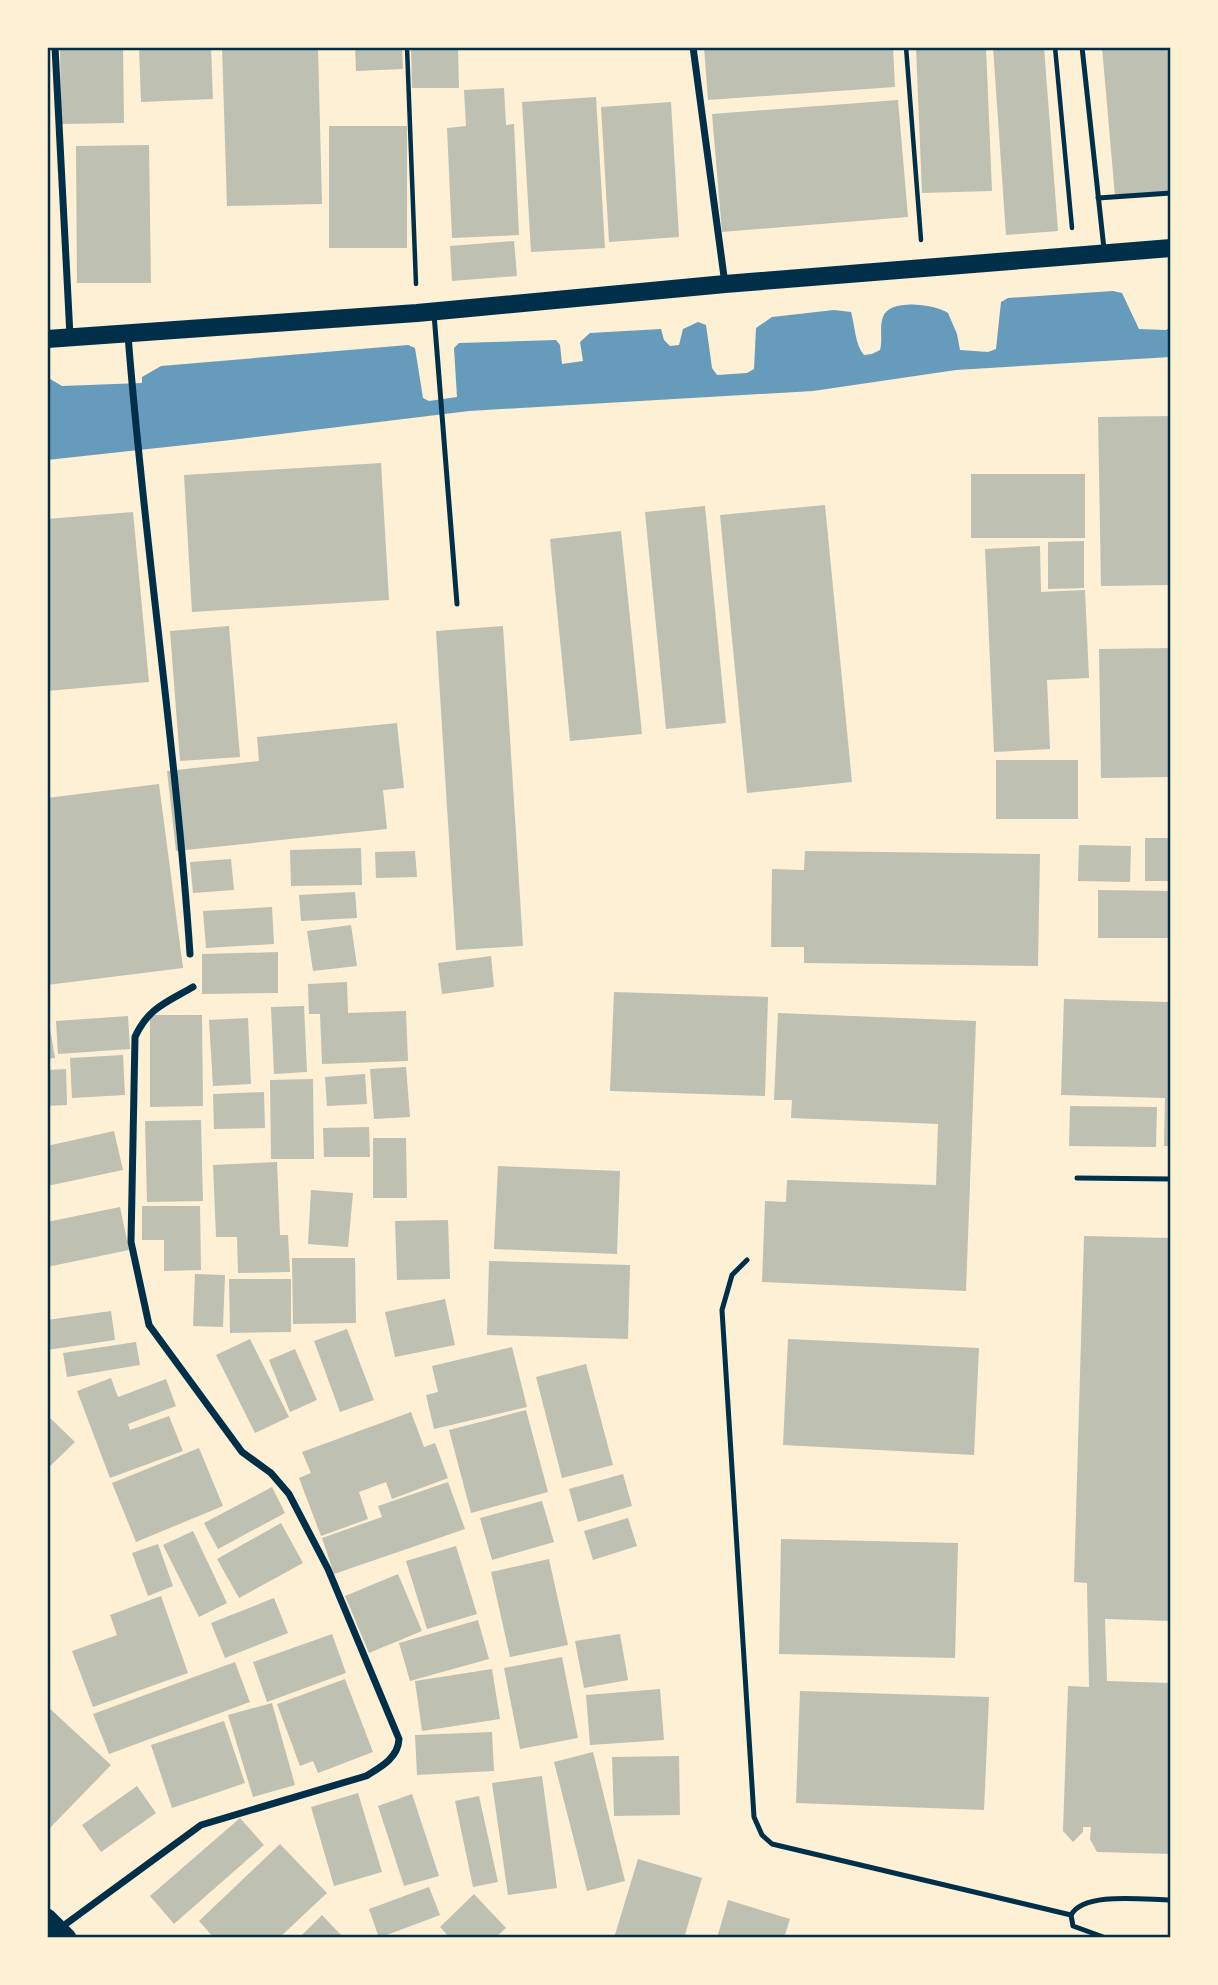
<svg xmlns="http://www.w3.org/2000/svg" width="1218" height="1985" font-family="Jost,sans-serif">
<rect width="100%" height="100%" fill="#fdf0d5"/>
<path fill="#669bbc" d="M1113 291 1122 293 1139 329 1166 330 1171 327V357L956 370 813 391 469 411 231 440 47 460V377L62 386 142 383V377L161 366 408 345 415 348 423 398 429 401 457 397 454 348 459 343 556 340 560 345 562 364 583 361 580 342 590 333 661 329 664 340 670 346 679 345 683 329 698 322 706 325 712 368 717 375 747 373 754 369 756 328 772 317 834 310 851 312C855 326 855 345 864 355L872 354 880 350C883 339 879 327 883 317 889 298 935 304 948 313L957 334 960 350 988 352 996 349 1001 302 1008 298Z"/>
<g fill="#bec0b2">
<path d="M60 47H123L124 123 61 124Z"/>
<path d="M139 47H211L213 99 141 102Z"/>
<path d="M222 47H318L322 204 227 206Z"/>
<path d="M355 47H402L403 69 356 71Z"/>
<path d="M411 47H458L459 88H412Z"/>
<path d="M704 47H893L895 87 708 100Z"/>
<path d="M916 47H986L992 191 922 193Z"/>
<path d="M993 47H1044L1058 231 1006 235Z"/>
<path d="M1102 47H1171V192L1115 196Z"/>
<path d="M504 88 506 125 514 124 519 235 452 238 447 128 466 126 464 90Z"/>
<path d="M596 97 605 248 531 252 522 102Z"/>
<path d="M898 100 908 217 722 232 712 114Z"/>
<path d="M671 102 679 237 609 242 601 107Z"/>
<rect x="329" y="126" width="78" height="122"/>
<path d="M149 145 151 283H77L76 146Z"/>
<path d="M514 241 517 276 452 281 450 246Z"/>
<path d="M1170 416 1171 585 1101 586 1098 417Z"/>
<path d="M381 463 389 600 192 612 184 475Z"/>
<rect x="971" y="474" width="114" height="64"/>
<path d="M825 505 852 782 747 793 720 515Z"/>
<path d="M705 506 726 723 666 729 645 512Z"/>
<path d="M133 512 149 682 47 691V519Z"/>
<path d="M621 531 642 734 570 741 550 539Z"/>
<path d="M1084 541V588L1048 589V542Z"/>
<path d="M1040 546 1041 592 1085 590 1089 678 1047 680 1050 749 994 752 985 549Z"/>
<path d="M229 626 240 757 180 761 170 631Z"/>
<path d="M503 626 523 946 456 950 436 631Z"/>
<path d="M1171 648V777L1101 778 1099 649Z"/>
<path d="M397 723 404 788 383 790 387 829 176 851 167 771 259 761 257 737Z"/>
<rect x="996" y="760" width="82" height="59"/>
<path d="M159 784 183 968 47 985V798Z"/>
<rect x="1145" y="838" width="26" height="43"/>
<path d="M1079 845 1131 846 1130 882 1078 881Z"/>
<path d="M361 848 362 885 291 886 290 850Z"/>
<path d="M415 851 417 877 376 878 375 852Z"/>
<path d="M805 851 1040 854 1038 966 804 963V947H771L772 869 804 870Z"/>
<path d="M231 859 234 890 193 893 190 862Z"/>
<path d="M1098 890 1171 891V938H1098Z"/>
<path d="M355 892 357 918 301 921 299 895Z"/>
<path d="M272 907 274 944 206 948 203 911Z"/>
<path d="M351 925 357 966 313 971 307 931Z"/>
<path d="M278 952V993L202 994V954Z"/>
<path d="M491 956 494 987 442 994 438 963Z"/>
<path d="M347 982 348 1013 406 1011 408 1061 322 1064 320 1014H309L308 984Z"/>
<path d="M614 992 768 997 765 1096 610 1091Z"/>
<path d="M1064 999 1168 1002V1031H1171V1146H1164L1165 1098 1061 1095Z"/>
<path d="M304 1006 307 1072 274 1074 271 1007Z"/>
<path d="M47 1011 55 1058 47 1059Z"/>
<path d="M778 1013 976 1021 966 1291 762 1282 765 1201 786 1202 787 1180 936 1185 938 1124 791 1118 792 1100H774Z"/>
<path d="M150 1015H202L203 1106 150 1107Z"/>
<path d="M128 1016 130 1049 58 1054 56 1021Z"/>
<path d="M248 1018 251 1084 213 1086 209 1020Z"/>
<path d="M123 1055 125 1095 72 1098 70 1058Z"/>
<path d="M406 1067 410 1117 374 1119 370 1069Z"/>
<path d="M66 1069 67 1105 47 1106V1070Z"/>
<path d="M365 1074 367 1104 327 1106 325 1077Z"/>
<path d="M313 1079 314 1159H271L270 1080Z"/>
<path d="M264 1092 265 1128 214 1129 213 1094Z"/>
<path d="M1070 1106 1157 1107 1156 1147 1069 1146Z"/>
<path d="M201 1120 203 1201 147 1202 145 1121Z"/>
<path d="M369 1127 370 1157H324L323 1128Z"/>
<path d="M114 1131 123 1170 47 1186V1146Z"/>
<path d="M373 1138H406L407 1198H373Z"/>
<path d="M277 1162 280 1235H288L290 1272 238 1273 237 1237H216L213 1165Z"/>
<path d="M498 1166 620 1171 617 1254 494 1249Z"/>
<path d="M311 1190 353 1193 348 1247 308 1244Z"/>
<path d="M142 1206H200L201 1270 164 1271V1240H142Z"/>
<path d="M120 1207 129 1250 47 1267V1222Z"/>
<path d="M448 1220 450 1279 397 1280 395 1221Z"/>
<path d="M1084 1236 1171 1238V1621L1105 1619 1107 1681 1171 1683V1854L1097 1852 1090 1839 1091 1827H1083V1832L1073 1842 1063 1831 1068 1686 1089 1687 1087 1583 1074 1582Z"/>
<path d="M292 1258H355L356 1323 293 1324Z"/>
<path d="M489 1261 630 1265 628 1339 487 1335Z"/>
<path d="M195 1274 225 1275 223 1327 193 1326Z"/>
<path d="M229 1279H291V1332L230 1333Z"/>
<path d="M445 1299 455 1345 395 1357 385 1312Z"/>
<path d="M111 1311 115 1340 47 1350V1320Z"/>
<path d="M347 1329 374 1400 340 1412 314 1341Z"/>
<path d="M250 1339 289 1417 255 1433 216 1355Z"/>
<path d="M788 1339 979 1348 974 1455 783 1445Z"/>
<path d="M136 1342 140 1365 67 1377 63 1353Z"/>
<path d="M512 1347 527 1407 434 1429 426 1395 438 1392 432 1366Z"/>
<path d="M295 1349 317 1400 290 1412 269 1360Z"/>
<path d="M586 1364 613 1465 562 1478 536 1377Z"/>
<path d="M111 1378 118 1397 166 1379 176 1406 128 1424 130 1430 169 1416 183 1451 110 1478 77 1391Z"/>
<path d="M526 1410 548 1492 471 1513 449 1430Z"/>
<path d="M411 1412 424 1447 435 1443 448 1478 392 1499 386 1482 359 1492 368 1519 321 1536 299 1478 311 1473 302 1452Z"/>
<path d="M47 1415 75 1442 47 1469Z"/>
<path d="M199 1448 223 1506 136 1542 112 1483Z"/>
<path d="M623 1474 632 1506 578 1522 569 1489Z"/>
<path d="M448 1482 465 1529 334 1574 322 1538 382 1517 378 1506Z"/>
<path d="M272 1487 285 1513 218 1549 204 1523Z"/>
<path d="M542 1501 554 1542 492 1560 480 1518Z"/>
<path d="M628 1518 637 1546 593 1560 584 1531Z"/>
<path d="M281 1523 303 1563 239 1598 217 1559Z"/>
<path d="M193 1531 227 1603 199 1617 163 1545Z"/>
<path d="M781 1539 958 1543 955 1658 779 1654Z"/>
<path d="M158 1544 173 1586 148 1596 132 1553Z"/>
<path d="M456 1546 477 1614 427 1629 406 1561Z"/>
<path d="M549 1559 568 1645 510 1657 491 1572Z"/>
<path d="M398 1574 422 1631 369 1653 345 1596Z"/>
<path d="M161 1596 188 1673 93 1707 72 1651 117 1635 110 1615Z"/>
<path d="M274 1598 288 1633 225 1658 211 1623Z"/>
<path d="M478 1620 489 1659 410 1681 399 1643Z"/>
<path d="M332 1634 346 1673 267 1702 253 1662Z"/>
<path d="M620 1634 628 1680 584 1688 575 1641Z"/>
<path d="M562 1657 578 1738 520 1749 504 1668Z"/>
<path d="M235 1662 250 1702 109 1754 93 1714Z"/>
<path d="M492 1669 500 1719 422 1731 415 1681Z"/>
<path d="M345 1679 373 1752 318 1773 313 1761 300 1766 277 1704Z"/>
<path d="M660 1689 664 1740 590 1745 586 1695Z"/>
<path d="M800 1691 989 1697 984 1810 796 1803Z"/>
<path d="M272 1703 295 1785 253 1797 228 1715Z"/>
<path d="M47 1706 111 1765 47 1831Z"/>
<path d="M224 1721 245 1783 172 1808 151 1745Z"/>
<path d="M492 1732 494 1771 417 1775 415 1735Z"/>
<path d="M593 1752 625 1881 587 1891 554 1762Z"/>
<path d="M679 1756 680 1815 614 1816 612 1757Z"/>
<path d="M542 1776 557 1888 508 1895 492 1783Z"/>
<path d="M137 1786 156 1813 101 1852 82 1825Z"/>
<path d="M358 1793 382 1872 334 1886 311 1807Z"/>
<path d="M412 1794 439 1876 404 1886 378 1806Z"/>
<path d="M479 1796 498 1882 473 1887 455 1801Z"/>
<path d="M240 1818 264 1845 174 1924 150 1896Z"/>
<path d="M280 1844 327 1893 279 1938H214L199 1921Z"/>
<path d="M638 1859 702 1878 684 1938H614Z"/>
<path d="M429 1887 440 1915 379 1938 369 1909Z"/>
<path d="M474 1894 506 1928 495 1938H450L440 1927Z"/>
<path d="M728 1900 790 1919 784 1938H717Z"/>
<path d="M322 1915 344 1938H299Z"/>
</g>
<g fill="none" stroke-linecap="round" stroke-linejoin="round">
<g stroke="#003049" stroke-width="4.5">
<path d="M407 47 416 284"/>
<path d="M906 47 921 240"/>
<path d="M1055 47 1072 228"/>
</g>
<g stroke="#003049" stroke-width="5">
<path d="M1082 47 1104 249"/>
<path d="M1098 198 1171 193"/>
<path d="M434 314 457 604"/>
<path d="M1077 1178 1171 1179"/>
<path d="M747 1260 732 1275 722 1310 754 1817 762 1835 772 1844 1071 1915"/>
<path d="M1106 1938 1073 1926 1071 1915C1084 1891 1146 1900 1171 1900"/>
</g>
<g stroke="#003049" stroke-width="7">
<path d="M55 47 70 336"/>
<path d="M693 47 725 284"/>
<path d="M128 335C144 542 176 747 190 954"/>
<path d="M59 1929 201 1825 366 1776C381 1767 398 1758 399 1739L328 1569 289 1494 271 1473 242 1452 149 1325 131 1242 135 1037C148 1008 167 1002 193 987"/>
</g>
<path stroke="#003049" stroke-width="18" d="M47 339 417 313 725 284 1171 248"/>
<path stroke="#003049" stroke-width="19" d="M47 1918 67 1938"/>
</g>
<rect width="1218" height="1985" fill="none" stroke="#fdf0d5" stroke-width="98"/>
<rect x="49" y="49" width="1120" height="1887" fill="none" stroke="#003049" stroke-width="2.5"/>
</svg>
